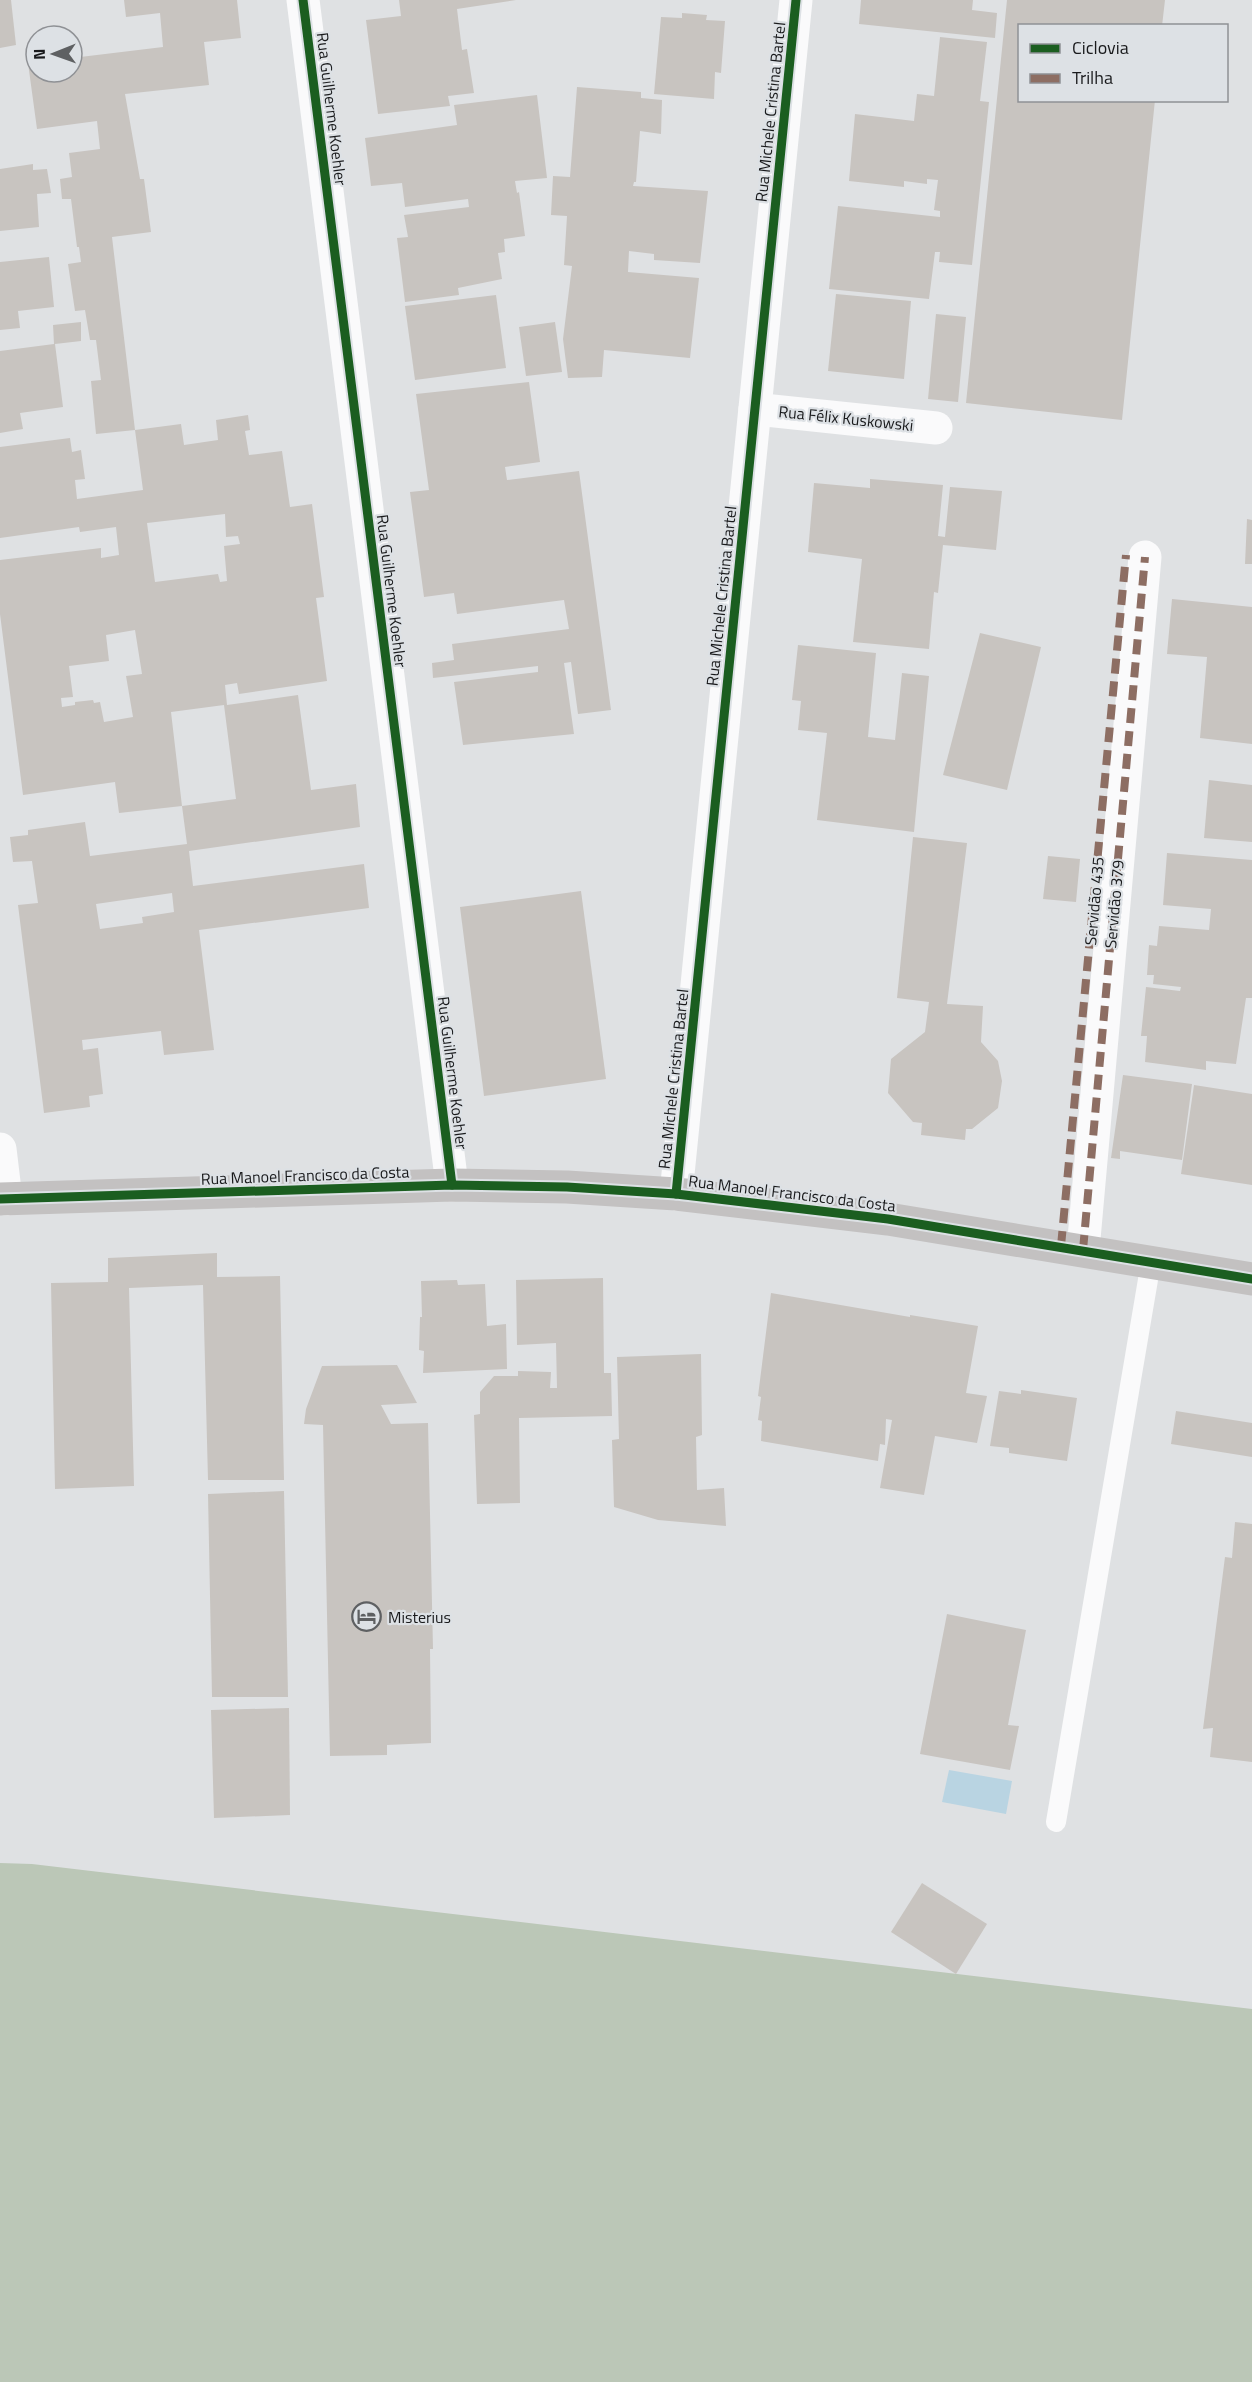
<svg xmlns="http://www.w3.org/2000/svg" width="1252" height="2382" font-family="'Titillium Web',sans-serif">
<rect width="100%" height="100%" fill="#dfe1e3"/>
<path fill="#bbc7b7" d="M0 1863 32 1864 1252 2009V2382H0Z"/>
<path fill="#b9d4e2" d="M949 1770 1012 1781 1006 1814 942 1802Z"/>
<g fill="#c8c4c0" fill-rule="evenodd">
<path d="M0 0H11L16 45 0 48Z"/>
<path d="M124 0H237L241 38 204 42 209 85 125 94 140 179H144L151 232 112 237 135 430 96 434 91 381 101 380 96 340H90L85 310 75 311 68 264 81 262 79 247H77L71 199H62L60 179 72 177 69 153 100 149 97 121 37 129 28 63 36 62V72H72V58L163 47 160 13 126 17Z"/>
<path d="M399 0H516L457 9 462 50 467 49 474 93 448 96 450 106 378 114 366 20 401 16Z"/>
<path d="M861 0H973L972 10 997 13 995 38 859 24Z"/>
<path d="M1007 0H1165L1162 26H1020V100H1155L1122 420 966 403Z"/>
<path d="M682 13 707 15 706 20 725 21 721 73 715 72 714 99 654 94 661 17 682 18Z"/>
<path d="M940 37 987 42 980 101 989 102 972 265 939 262 940 252H935L929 299 829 289 838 206 940 217V211L934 210 938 180 927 179V184L904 181V187L849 181 855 114 914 121 917 94 934 96Z"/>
<path d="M577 87 641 92V98L662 100 661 134 640 131 636 182H634L633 186 708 191 700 263 654 260V254L629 251 628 272 699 278 690 358 604 350 602 377 568 378 563 339 572 266 564 265 567 216 551 215 553 176 570 177Z"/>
<path d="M537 95 547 178 515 181 517 193 519 192 525 236 504 239 505 252 498 253 502 279 458 288 459 295 405 302 397 238 408 237 404 215 469 207 468 199 405 207 402 183 371 186 365 138 457 125 454 105Z"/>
<path d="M33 164V170L47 169 51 193 37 194 39 227 0 231V169Z"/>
<path d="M49 257 54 307 18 311 20 328 0 330V262Z"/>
<path d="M836 294 911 301 904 379 828 371Z"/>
<path d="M496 295 506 368 415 380 405 306Z"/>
<path d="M936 314 966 317 958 402 928 399Z"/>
<path d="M81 322V341L55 344 63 407 20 413 23 429 0 433V351L54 344 53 325Z"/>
<path d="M555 322 562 372 526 376 519 327Z"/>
<path d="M529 382 540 462 505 467 507 480 579 471 611 710 578 714 571 662 564 663 574 734 463 745 454 682 538 672V666L433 678 432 663 454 660 452 644 569 629 564 600 457 614 454 593 424 597 410 492 429 490 416 394Z"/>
<path d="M248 415 250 430 245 431 249 455 282 451 290 507 312 504 324 597 316 598 327 681 239 694 237 683 225 685 227 705 298 695 311 790 356 784 360 827 189 851 193 886 364 864 369 908 199 930 214 1050 164 1055 161 1031 82 1040 83 1050 98 1048 103 1094 89 1096 90 1107 44 1113 18 905 38 903 32 861 13 862 10 837 28 835V830L85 822 90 856 187 844 182 806 119 813 115 782 23 795 0 614V560L101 548V558L119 555 116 527 80 532 79 527 0 538V447L70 438 72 452 81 450 85 479 75 480 77 499 143 490 135 430 181 424 184 445 218 440 216 420ZM225 514 226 537 238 536 240 544 224 546 227 581 220 582 218 574 155 582 147 523ZM135 630 142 674 126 676 133 717 104 722 100 702 94 703 93 700 75 702V705L62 707 61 698 73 697 69 666 109 661 106 635ZM224 705 236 799 182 806 171 712ZM172 893 174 912 142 917 143 923 100 929 96 904Z"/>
<path d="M870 479 943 485 938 536 945 537 950 487 1002 491 996 550 943 545 938 593 934 592 929 649 853 642 862 559 808 552 814 483 870 488Z"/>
<path d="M1247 519 1252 520V564H1245Z"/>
<path d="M1172 599 1252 607V744L1200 738 1207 657 1167 654Z"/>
<path d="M980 633 1041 647 1007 790 943 775Z"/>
<path d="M798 645 876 653 868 737 895 740 902 673 929 676 914 832 817 820 827 733 798 730 801 701 792 700Z"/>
<path d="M1209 780 1252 785V842L1204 838Z"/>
<path d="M913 837 967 843 947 1004 983 1006 981 1042 998 1061 1002 1081 998 1108 972 1129H966L965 1140 921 1135 922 1123 913 1122 888 1093 891 1059 925 1032 929 1002 897 998Z"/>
<path d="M1167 853 1252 860V998H1246L1236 1064 1206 1061V1070L1145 1062 1147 1036H1141L1146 987 1180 991 1181 987 1153 984 1154 975H1147L1149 945 1157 946 1159 926 1209 930 1211 909 1163 905Z"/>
<path d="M1048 856 1080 859 1076 902 1043 899Z"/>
<path d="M581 891 606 1079 484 1096 460 907Z"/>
<path d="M1123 1075 1192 1084 1182 1160 1120 1151V1159L1111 1158Z"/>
<path d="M1194 1085 1252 1094V1185L1181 1174Z"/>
<path d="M217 1253V1277L280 1276 284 1480H208L203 1285 129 1288 134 1486 55 1489 51 1283 108 1282V1258Z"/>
<path d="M603 1278 604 1373H611L612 1416 519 1418 520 1503 477 1504 474 1415 480 1414V1392L494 1376H518V1371L551 1372 550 1388H557L556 1343 517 1345 516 1280Z"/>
<path d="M457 1280 458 1285 485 1284 487 1326 506 1324 507 1369 423 1373 424 1351 419 1350 420 1317H422L421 1281Z"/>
<path d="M771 1293 910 1317V1315L978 1326 966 1393 987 1396 977 1443 935 1436 924 1495 880 1488 892 1420 886 1419 885 1445 880 1444 878 1461 761 1441 762 1421 758 1420 761 1397 758 1396Z"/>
<path d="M701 1354 702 1435 696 1437 697 1490 724 1488 726 1526 658 1520 614 1507 612 1440 619 1439 617 1357Z"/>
<path d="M397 1365 417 1403 381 1405 391 1424 428 1423 433 1649H430L431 1743 387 1745V1755L330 1756 323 1425 304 1424 306 1409 322 1366Z"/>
<path d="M1021 1390 1077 1398 1067 1461 1009 1453V1448L990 1446 999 1391 1021 1394Z"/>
<path d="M1176 1411 1252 1423V1457L1171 1444Z"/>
<path d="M284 1491 288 1697H212L208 1494Z"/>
<path d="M1235 1522 1252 1524V1762L1210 1757 1213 1728 1203 1729 1225 1557 1232 1558Z"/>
<path d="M947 1614 1026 1630 1008 1725 1019 1726 1010 1770 920 1754Z"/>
<path d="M289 1708 290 1815 214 1818 211 1710Z"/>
<path d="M922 1883 987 1924 956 1974 891 1932Z"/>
</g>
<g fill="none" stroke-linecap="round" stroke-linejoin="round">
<path stroke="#fafafb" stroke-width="20" d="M1056 1822 1151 1262"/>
<g stroke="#fafafb" stroke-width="33">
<path d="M303 0 452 1185"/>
<path d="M755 409 936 428"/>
<path d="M0 1149 6 1199"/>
<path d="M676 1194 796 0"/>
<path d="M1083 1250 1145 557"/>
</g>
<path stroke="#c3c1c1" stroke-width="33" d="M0 1199 452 1185 567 1187 676 1194 888 1219 1252 1279"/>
<g stroke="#8d6e63" stroke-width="8" stroke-dasharray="15 8" stroke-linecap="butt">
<path d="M1061 1246 1126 555"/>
<path d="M1083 1250 1145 557"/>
</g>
<defs>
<g id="cycleway">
<path d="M303 0 452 1185"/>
<path d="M676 1194 796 0"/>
<path d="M0 1199 452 1185 567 1187 676 1194 888 1219 1252 1279"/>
</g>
</defs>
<use href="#cycleway" stroke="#dde1e5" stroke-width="13"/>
<use href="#cycleway" stroke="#1b5e20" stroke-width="9"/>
</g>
<defs>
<symbol id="hotel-ring" viewBox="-11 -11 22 22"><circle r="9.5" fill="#dde1e5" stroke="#5e6062" stroke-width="1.5"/><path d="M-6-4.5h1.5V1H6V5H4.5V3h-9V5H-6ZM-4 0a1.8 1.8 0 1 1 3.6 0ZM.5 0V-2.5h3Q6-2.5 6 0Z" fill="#5e6062"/></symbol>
</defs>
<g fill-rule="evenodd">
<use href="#hotel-ring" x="350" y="1600" width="33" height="33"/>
</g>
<g text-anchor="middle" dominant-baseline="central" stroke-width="4.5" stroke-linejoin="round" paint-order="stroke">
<g font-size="16" fill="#191a1c" stroke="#dde1e5">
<text transform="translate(332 109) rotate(83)">Rua Guilherme Koehler</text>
<text transform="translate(770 112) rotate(-84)">Rua Michele Cristina Bartel</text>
<text transform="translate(846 418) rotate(6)">Rua Félix Kuskowski</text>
<text transform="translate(392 591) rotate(83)">Rua Guilherme Koehler</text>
<text transform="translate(721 596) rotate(-84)">Rua Michele Cristina Bartel</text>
<text transform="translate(1094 901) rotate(-85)">Servidão 435</text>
<text transform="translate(1114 904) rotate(-85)">Servidão 379</text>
<text transform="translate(453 1073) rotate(83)">Rua Guilherme Koehler</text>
<text transform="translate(673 1079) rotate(-84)">Rua Michele Cristina Bartel</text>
<text transform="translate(305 1175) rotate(-2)">Rua Manoel Francisco da Costa</text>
<text transform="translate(792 1193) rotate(7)">Rua Manoel Francisco da Costa</text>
</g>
<g font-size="16" fill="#191a1c" stroke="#dde1e5" text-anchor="start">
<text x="388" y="1617">Misterius</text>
</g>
</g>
<rect x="1018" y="24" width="210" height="78" fill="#dde1e5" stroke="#8f9195" stroke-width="1.5"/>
<rect x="1030" y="44" width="30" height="9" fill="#1b5e20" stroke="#8f9195" stroke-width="1.5"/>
<text x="1072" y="54" font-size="18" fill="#191a1c">Ciclovia</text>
<rect x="1030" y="74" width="30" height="9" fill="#8d6e63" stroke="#8f9195" stroke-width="1.5"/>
<text x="1072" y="84" font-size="18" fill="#191a1c">Trilha</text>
<g transform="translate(54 54) rotate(269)"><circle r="28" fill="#dde1e5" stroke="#8f9195" stroke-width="1.5"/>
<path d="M0-4.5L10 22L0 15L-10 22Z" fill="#5e6062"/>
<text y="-9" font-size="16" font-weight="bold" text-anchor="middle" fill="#191a1c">N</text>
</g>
</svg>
